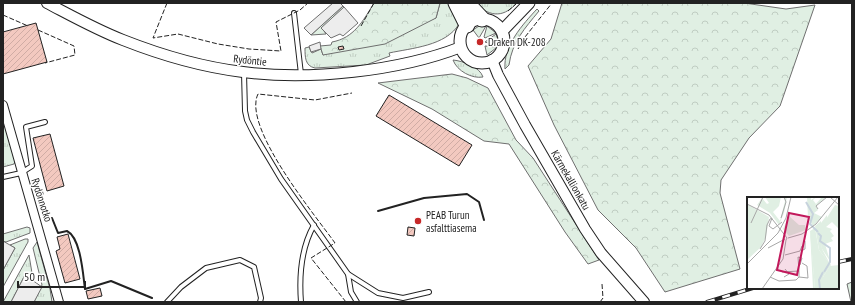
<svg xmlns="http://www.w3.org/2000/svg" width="855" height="305" font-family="'PT Sans Narrow',sans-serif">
<defs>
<pattern id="grass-tufts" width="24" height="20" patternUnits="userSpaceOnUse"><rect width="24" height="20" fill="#e0efe3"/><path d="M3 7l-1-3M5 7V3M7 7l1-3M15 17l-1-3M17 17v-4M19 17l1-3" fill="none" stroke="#c0cdc2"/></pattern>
<pattern id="forest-crowns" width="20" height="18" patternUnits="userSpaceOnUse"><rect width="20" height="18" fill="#e0efe3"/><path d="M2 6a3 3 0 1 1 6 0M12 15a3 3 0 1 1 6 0" fill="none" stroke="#c0cdc2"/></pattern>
<pattern id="building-hatch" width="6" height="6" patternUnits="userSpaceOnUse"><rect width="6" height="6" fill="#f3c9c0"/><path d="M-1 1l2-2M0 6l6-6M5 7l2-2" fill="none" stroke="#d0aca5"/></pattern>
</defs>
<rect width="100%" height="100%" fill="#fff"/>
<g fill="url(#grass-tufts)" stroke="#6f6f6f">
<path d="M440 3H451L459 24C446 46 412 48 389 53L390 56 366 65 315 68C305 66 305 57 305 48L309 47 312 53 321 49 323 55 436 18Z"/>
<path d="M473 3H517C501 20 489 15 473 3Z"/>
<path d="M343 6 344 7 322 28 326 34 311 35Z"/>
<path d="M537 9 539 11C525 28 512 42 509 65L505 69C503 46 523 24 537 9Z"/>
<path d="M479 26H486L479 38 473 30Z"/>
<path d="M487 26 496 33 485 38 484 37Z"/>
<path d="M496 34 498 40 497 46 485 42Z"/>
<path d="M485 46 496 47V48L487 55Z"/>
<path d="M453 60C463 61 480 67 483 77 472 79 457 71 453 60Z"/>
<path d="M3 118 15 161 14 164 3 167Z"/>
<path d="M27 227 30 228V233L6 242 3 241V234Z"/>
<path d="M25 239H28V242L3 287V270L15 248 10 245Z"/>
<path d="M37 242 50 289 52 302H34L42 285 33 248Z"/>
<path d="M29 255 33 279H30L25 275 11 302H3Z"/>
<path d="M852 282V302H851L847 284Z"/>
</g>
<g fill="url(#forest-crowns)" stroke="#6f6f6f">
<path d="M374 3H440L436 18 385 44 323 55 320 46 331 45 332 42C354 38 363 21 374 3Z"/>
<path d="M562 3H744L786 9 815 5 780 106 749 138 721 180 720 193 740 269 665 292 636 248 598 210 554 125 528 66 551 39Z"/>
<path d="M452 74 467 78 488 88 516 140 533 158 599 260 588 264 565 232 509 144 484 141 432 109 378 83Z"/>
</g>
<g fill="#ededed" stroke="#6f6f6f">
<path d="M333 3H340L343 6 311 35 304 28Z"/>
<path d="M344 7 358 23 343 36 340 34 331 38 321 28Z"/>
<path d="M320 42 321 49 311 52 309 46Z"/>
<path d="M3 241 15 248 3 270Z"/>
<path d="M25 275 42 287 34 302H11Z"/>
</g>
<g fill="url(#building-hatch)" stroke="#222">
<path d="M36 23 47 62 3 74V32Z"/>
<path d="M343 46 344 49 339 50 338 47Z"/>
<path d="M389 95 472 145 459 166 376 116Z"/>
<path d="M50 134 64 186 47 191 33 138Z"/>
<path d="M408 227 415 228 414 236 407 235Z"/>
<path d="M68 234 80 279 65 283 56 251 60 249 57 237Z"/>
<path d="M100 288 102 296 88 299 86 291Z"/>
</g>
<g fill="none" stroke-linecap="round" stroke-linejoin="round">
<defs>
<g id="service">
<path d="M294 13 301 74"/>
<path d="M244 73 245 111 247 120 253 132 281 179 348 274 378 293 403 298 429 292"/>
<path d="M3 177 21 173 32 166 26 127 45 122"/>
<path d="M348 274 351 292 357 302"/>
<path d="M167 302 181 287 206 268 240 260 254 267 261 298 260 302"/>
<path d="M301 302C299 276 301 248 314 225"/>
</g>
<path id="minor" d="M3 105 59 302"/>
<g id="tertiary">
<path d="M47 3C72 16 97 30 123 40 161 55 202 67 243 72 309 81 399 71 461 47"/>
<path d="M492 60 498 75 525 125 585 229 601 253 644 302"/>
</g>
<g id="secondary">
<circle cx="482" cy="41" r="22"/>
<path d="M502 31 529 3"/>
</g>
<g id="motorway">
<path d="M456 3 467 25"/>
<path d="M467 3 482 19"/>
</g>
</defs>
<use href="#service" stroke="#222" stroke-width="6"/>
<use href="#minor" stroke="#222" stroke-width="10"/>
<use href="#tertiary" stroke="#222" stroke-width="12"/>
<use href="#secondary" stroke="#222" stroke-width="13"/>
<use href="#motorway" stroke="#222" stroke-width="17"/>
<use href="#service" stroke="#fff" stroke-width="4"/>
<use href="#minor" stroke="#fff" stroke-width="8"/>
<use href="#tertiary" stroke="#fff" stroke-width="10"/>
<use href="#secondary" stroke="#fff" stroke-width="11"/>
<use href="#motorway" stroke="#fff" stroke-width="15"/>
<defs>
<g id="rail">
<path d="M838 262 852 259"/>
<path d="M707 302 753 288"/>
</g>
</defs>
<use href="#rail" stroke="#222" stroke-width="4"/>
<use href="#rail" stroke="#fff" stroke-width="2.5" stroke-dasharray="8" stroke-linecap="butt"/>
<g stroke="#222" stroke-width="1" stroke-dasharray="5 2" stroke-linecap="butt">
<path d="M167 3 153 38 178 34 218 44 249 49 281 51 276 22 300 10 308 3"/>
<path d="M508 11 517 3"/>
<path d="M3 15 28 26"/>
<path d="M361 26 374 3"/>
<path d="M38 30 74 46 75 55 45 63"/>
<path d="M518 49 525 37 552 3"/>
<path d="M346 302 311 258 335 243C315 215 242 127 258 94L315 100 352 93"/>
<path d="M600 302 603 298 602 284"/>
</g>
<g stroke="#222" stroke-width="2">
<path d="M378 211 424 198 467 194 479 202 484 220"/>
<path d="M52 218 58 233 67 231C81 238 83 275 85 289L111 281 152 298"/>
</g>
</g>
<g fill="#c62828" stroke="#fff" stroke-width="1.5">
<circle cx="480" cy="42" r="4"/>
<circle cx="418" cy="221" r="4"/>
</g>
<g text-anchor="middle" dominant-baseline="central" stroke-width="3" stroke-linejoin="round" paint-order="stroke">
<g font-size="11" fill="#222" stroke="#fff" text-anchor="start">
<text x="488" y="42">Draken DK-208</text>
<text x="426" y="215">PEAB Turun<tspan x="426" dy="13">asfalttiasema</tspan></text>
</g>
<g font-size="11" fill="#222" stroke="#fff">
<text transform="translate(250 60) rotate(6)">Rydöntie</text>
<text transform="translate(571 180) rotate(60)">Kärmekallionkatu</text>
<text transform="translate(42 200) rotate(72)">Rydönnotko</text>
</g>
</g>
<g transform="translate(747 197)">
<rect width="92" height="92" fill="#fff"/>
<path d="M60 0H64V3L69 0 66 3 69 7 75 0 78 1 69 9 71 13 67 16 75 20 66 29 61 21ZM80 18V23L73 34 75 52 83 67 72 53 68 29 74 24V26ZM63 34 64 39 68 92H66ZM92 68V92H76V80L83 69Z" fill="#e0efe3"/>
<path d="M18 0H34L32 9 26 15 33 24 38 4 37 0H40L37 16 32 28 23 16 10 8 15 1 20 7 22 6ZM0 7 22 20 19 40 14 50 0 63ZM88 8 92 9V32L85 25 79 30 85 32 83 34 87 39 84 41 86 44 78 47 83 64 75 52 71 35ZM42 19 52 28H58L59 33 42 39 36 32ZM68 31 72 53 84 68 76 80V92H68L63 34Z" fill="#e0efe3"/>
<path fill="none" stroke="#c7d3dd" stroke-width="2" d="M59 5 66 17 63 27 71 35M71 36 74 39 73 44 83 51V65L77 75M73 92 72 83 76 75"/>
<path fill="none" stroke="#a7a7a7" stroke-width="1" d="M83 0 92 8M0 7 22 18 40 41 39 43M71 12 69 9 80 0M34 21 39 5 37 0M4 26 16 0M41 41 55 37 69 27 91 0M21 51 38 42M13 52 18 44 20 28 23 22 25 21 22 29 26 32 35 25M54 54 58 52V44M38 58 53 54 55 49M0 67 31 36 39 21 44 0M52 74 51 60 55 61 53 68M23 80 32 84 49 83 52 80V74L35 75M37 80 42 77 38 72M52 80 61 81 60 69 55 66M15 92 36 62 39 43"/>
<path fill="#c2185b" fill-opacity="0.15" stroke="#c2185b" stroke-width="2" d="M42 16 62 20 50 78 30 73Z"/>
<rect width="92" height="92" fill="none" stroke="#222" stroke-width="2"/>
</g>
<rect width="855" height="305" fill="none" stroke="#222222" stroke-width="8"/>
<path d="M18 281v6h67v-6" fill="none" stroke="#222222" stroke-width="2"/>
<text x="24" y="281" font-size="12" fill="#222222" stroke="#ffffff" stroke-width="3" paint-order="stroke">50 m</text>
</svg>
